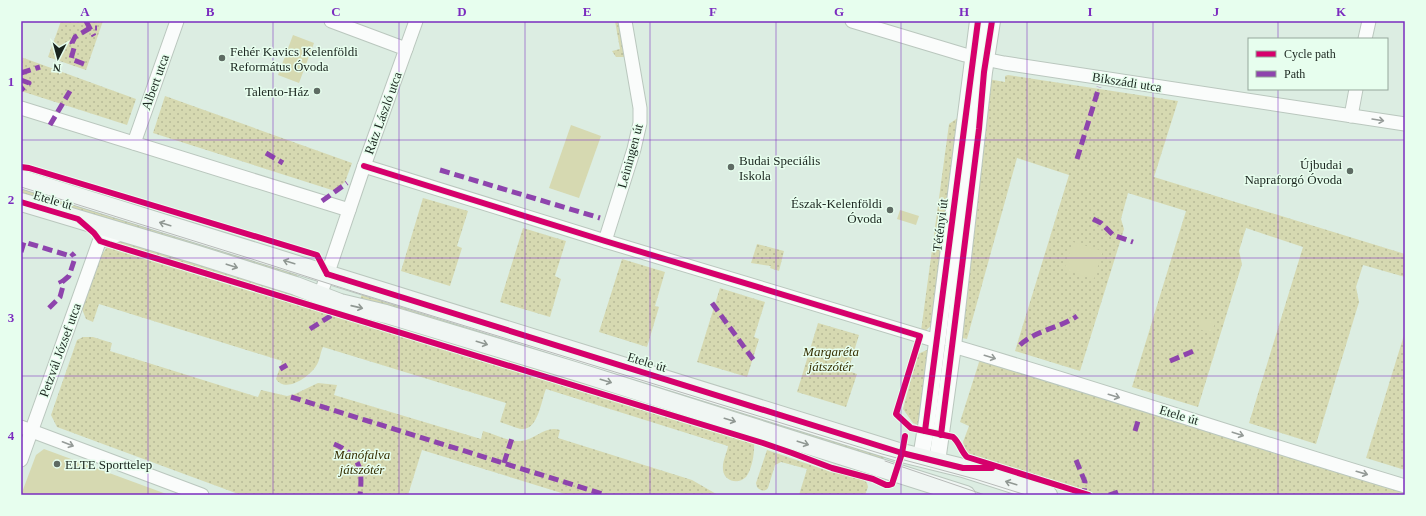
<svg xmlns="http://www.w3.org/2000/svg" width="1426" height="516" font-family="Georgia,serif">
<defs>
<pattern id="grass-dots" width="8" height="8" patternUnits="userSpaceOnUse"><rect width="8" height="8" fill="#d6d9b1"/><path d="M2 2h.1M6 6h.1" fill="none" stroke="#b7ba98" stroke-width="1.8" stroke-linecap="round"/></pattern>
</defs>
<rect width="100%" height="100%" fill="#dcede2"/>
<g fill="url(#grass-dots)">
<path d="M61 21H103L86 70 48 57Z"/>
<path d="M615 21H620L625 57H616L612 51 620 49Z"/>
<path d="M21 57 136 99 127 125 21 91Z"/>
<path d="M1008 75 1178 101 1154 177 1405 254V277L1363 265 1356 287 1359 302 1316 444 1249 423 1303 247 1246 228 1239 251 1242 264 1198 407 1132 387 1186 211 1128 193 1121 219 1124 229 1080 371 1015 351 1069 175 1017 158 967 339 962 338 960 334 991 87 988 79 1005 82V76Z"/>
<path d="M165 96 352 163 345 182 335 191 153 133Z"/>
<path d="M959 117 932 325 925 331H921L949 124Z"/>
<path d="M21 186 298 272 296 279 21 194Z"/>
<path d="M423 198 468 211 457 246 462 248 450 286 401 271Z"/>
<path d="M523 228 566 241 555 276 561 279 550 317 500 302Z"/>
<path d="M120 239 753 435C756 446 753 468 746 477 738 485 724 481 723 470 722 461 727 453 728 446L546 389C541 401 538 431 521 429 515 428 507 424 500 422L506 403 323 347C320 353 320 361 316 366 310 376 286 394 276 379L282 361 99 304 93 322 86 319 82 309 101 256 109 244Z"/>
<path d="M757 244 784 251 779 271 770 268 771 266 751 263Z"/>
<path d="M622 259 665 272 655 306 659 307 647 347 599 332Z"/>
<path d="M720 288 765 302 754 337 759 339 747 377 697 362Z"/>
<path d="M362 294 885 454 883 461 360 300Z"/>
<path d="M818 323 859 335 848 371 857 374 846 407 797 392Z"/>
<path d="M1405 332V470L1366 458Z"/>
<path d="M83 337H93L112 343 110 351 258 397 261 390 287 396 295 394 318 383 337 385 334 395 481 439 483 431C495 434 509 442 521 441 535 440 545 425 560 430L558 438 692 480 718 495H568L422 450 408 495H241L57 427 51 415 77 340Z"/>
<path d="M929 349 920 426 913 423 903 409 918 354Z"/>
<path d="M980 359 1405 491V495H1079L1065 485 967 455 963 442 969 426 960 422Z"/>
<path d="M767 450 834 473 841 472 864 480 867 483 868 487 865 495H799L807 469 781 462 775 465 768 488C765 492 760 491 757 487L756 483Z"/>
</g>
<g fill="#d6d9b1">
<path d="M293 35 314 43 299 83 278 75Z"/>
<path d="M571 125 601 136 579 198 549 188Z"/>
<path d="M900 210 919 216 916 225 897 219Z"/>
<path d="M1073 242 1103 251 1094 279 1064 270Z"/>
<path d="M1201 318 1215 322 1212 333 1198 329Z"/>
<path d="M44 449 169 495H21L36 455Z"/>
</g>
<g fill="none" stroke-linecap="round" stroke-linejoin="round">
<defs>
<g id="minor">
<path d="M331 21 406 49"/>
<path d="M852 21 965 55 1004 63 1405 124"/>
<path d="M1365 39 1369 21"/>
<path d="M21 108 349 210"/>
<path d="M1351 116 1356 89"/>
<path d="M134 143 177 21"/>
<path d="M364 166 605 241 937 341"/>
<path d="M605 241 634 149 640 123V108L625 21"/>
<path d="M320 296 364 166 416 21"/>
<path d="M953 346C1104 390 1254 441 1405 486"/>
<path d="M21 427 202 495"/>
<path d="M21 460 99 242 124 233"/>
</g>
<g id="tertiary">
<path d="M921 458 927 421 978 21"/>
<path d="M937 462 953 346 984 72 992 21"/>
</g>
<g id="secondary">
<path d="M21 179 902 453 963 468 1048 495"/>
<path d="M21 202 195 254 296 286 340 303 386 314 578 372 966 495"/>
</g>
</defs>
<use href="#minor" stroke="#bac7be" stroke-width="15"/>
<use href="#tertiary" stroke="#bac7be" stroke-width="18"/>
<use href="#secondary" stroke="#bac7be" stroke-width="20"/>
<use href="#minor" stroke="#fafcfb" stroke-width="13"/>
<use href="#tertiary" stroke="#fafcfb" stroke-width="16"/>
<use href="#secondary" stroke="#f0f6f3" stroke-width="18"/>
<g stroke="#b7bab8" stroke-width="1">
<path d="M21 187 255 260 361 294 882 454 975 479 1026 495"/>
<path d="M885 461 985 495"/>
</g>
<g stroke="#8e44ad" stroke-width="5" stroke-dasharray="10 5" stroke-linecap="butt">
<path d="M86 21 94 36"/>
<path d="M84 64 71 59 74 48 72 43 75 37 90 28H97"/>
<path d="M21 73 40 67"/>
<path d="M21 80 29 83 21 90"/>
<path d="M50 125 70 91"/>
<path d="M266 153 283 163"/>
<path d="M1077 159 1099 87"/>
<path d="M440 170 600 218"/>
<path d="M322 201 347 183"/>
<path d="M1093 219 1101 223 1113 235 1133 242"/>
<path d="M21 252 24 242 67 255"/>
<path d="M62 282 69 276 75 258 74 256 71 253"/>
<path d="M712 303 755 362"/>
<path d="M49 308 60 297 63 286 60 280"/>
<path d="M310 329 335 313"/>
<path d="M1020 345C1036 330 1060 328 1077 316"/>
<path d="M1170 361 1196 350"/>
<path d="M280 369 287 365"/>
<path d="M291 397 606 495"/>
<path d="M1135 431 1138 421"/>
<path d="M334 444C360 455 363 469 360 495"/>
<path d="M1076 460 1085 482 1084 494"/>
<path d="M504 463 513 435"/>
<path d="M1109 495 1118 492"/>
</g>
<defs>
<g id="cycleway">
<path d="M364 166 605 241 920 336 896 414 911 428 953 437C960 443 961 452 967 457L1089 495"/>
<path d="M21 167 29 168 317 255 327 274"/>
<path d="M21 202 78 219 94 233 100 241 109 244 763 443 792 453 832 468 873 479 886 485H889L892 484 902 453 905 436"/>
<path d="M327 274 902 453 963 468H992"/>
<path d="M925 431 978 21"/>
<path d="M941 435 979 129 984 72 992 21"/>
</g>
</defs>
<use href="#cycleway" stroke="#e7feee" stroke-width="8"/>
<use href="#cycleway" stroke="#d6006c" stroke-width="6"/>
</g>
<defs><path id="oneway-shaft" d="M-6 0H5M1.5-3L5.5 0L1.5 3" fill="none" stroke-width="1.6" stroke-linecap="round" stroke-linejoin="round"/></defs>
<g stroke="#959b98">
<use href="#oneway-shaft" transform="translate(1378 120) rotate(9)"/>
<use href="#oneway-shaft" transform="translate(990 357) rotate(17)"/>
<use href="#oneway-shaft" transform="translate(1114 396) rotate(17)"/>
<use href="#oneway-shaft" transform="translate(1238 434) rotate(18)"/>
<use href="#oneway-shaft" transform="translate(68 444) rotate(21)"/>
<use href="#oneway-shaft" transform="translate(1362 473) rotate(16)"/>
</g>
<g stroke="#909893">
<use href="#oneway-shaft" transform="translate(165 224) rotate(-163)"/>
<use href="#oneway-shaft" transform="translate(289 262) rotate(-163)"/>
<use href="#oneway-shaft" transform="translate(232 266) rotate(18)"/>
<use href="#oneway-shaft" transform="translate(357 307) rotate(13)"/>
<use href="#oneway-shaft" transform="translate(482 343) rotate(17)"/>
<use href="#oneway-shaft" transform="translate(606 381) rotate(17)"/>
<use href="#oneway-shaft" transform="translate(730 420) rotate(17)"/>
<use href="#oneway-shaft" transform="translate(803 443) rotate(18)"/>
<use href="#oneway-shaft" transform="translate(1011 483) rotate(-163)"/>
</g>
<path fill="none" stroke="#7b2cbf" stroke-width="1" stroke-opacity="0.55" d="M148 21V495M273 21V495M399 21V495M525 21V495M650 21V495M776 21V495M901 21V495M1027 21V495M1153 21V495M1278 21V39M1278 89V495M21 140H1405M21 258H1405M21 376H1405"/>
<g fill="#5e6b63" stroke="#e7feee" stroke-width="1.5">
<circle cx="222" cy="58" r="4"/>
<circle cx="317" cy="91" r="4"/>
<circle cx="731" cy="167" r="4"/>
<circle cx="1350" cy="171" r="4"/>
<circle cx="890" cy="210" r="4"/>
<circle cx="57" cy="464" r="4"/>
</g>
<g text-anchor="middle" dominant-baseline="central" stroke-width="3" stroke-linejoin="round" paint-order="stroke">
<g font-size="13" fill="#1a251e" stroke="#e7feee" text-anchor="start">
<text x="230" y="51">Fehér Kavics Kelenföldi<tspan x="230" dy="15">Református Óvoda</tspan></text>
<text x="309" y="91" text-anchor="end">Talento-Ház</text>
<text x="739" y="160">Budai Speciális<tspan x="739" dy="15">Iskola</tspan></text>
<text x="1342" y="164" text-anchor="end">Újbudai<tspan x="1342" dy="15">Napraforgó Óvoda</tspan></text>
<text x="882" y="203" text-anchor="end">Észak-Kelenföldi<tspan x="882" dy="15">Óvoda</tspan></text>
<text x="65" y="464">ELTE Sporttelep</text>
</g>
<g font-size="13" fill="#1a251e" stroke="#e7feee">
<text transform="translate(155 82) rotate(-70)">Albert utca</text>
<text transform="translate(1127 82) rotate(9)">Bikszádi utca</text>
<text transform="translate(383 113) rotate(-70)">Rátz László utca</text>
<text transform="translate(630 156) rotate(-75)">Leiningen út</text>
<text transform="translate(53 200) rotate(16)">Etele út</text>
<text transform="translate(940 225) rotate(-83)">Tétényi út</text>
<text transform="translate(60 350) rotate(-70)">Petzvál József utca</text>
<text transform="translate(647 362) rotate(17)">Etele út</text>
<text transform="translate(1179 415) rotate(17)">Etele út</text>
</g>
<g font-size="13" font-style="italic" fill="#362f02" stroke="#e7feee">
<text x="831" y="351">Margaréta<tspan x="831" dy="15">játszótér</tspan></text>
<text x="362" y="454">Manófalva<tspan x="362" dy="15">játszótér</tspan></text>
</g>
</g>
<rect width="1426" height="516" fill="none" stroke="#e7feee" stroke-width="44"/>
<rect x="1248" y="38" width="140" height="52" fill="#e7feee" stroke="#95a79b"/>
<rect x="1256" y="51" width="20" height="6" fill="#d6006c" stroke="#95a79b"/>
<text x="1284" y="58" font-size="12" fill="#1a251e">Cycle path</text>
<rect x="1256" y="71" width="20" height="6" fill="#8e44ad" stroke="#95a79b"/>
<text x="1284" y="78" font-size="12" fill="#1a251e">Path</text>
<g transform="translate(58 58) rotate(186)" stroke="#e7feee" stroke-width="3" paint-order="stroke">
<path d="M0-3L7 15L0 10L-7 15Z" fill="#1a251e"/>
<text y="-6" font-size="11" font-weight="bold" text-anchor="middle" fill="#1a251e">N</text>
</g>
<rect x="22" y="22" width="1382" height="472" fill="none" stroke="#7b2cbf" stroke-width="1.5"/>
<g font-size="13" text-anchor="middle" font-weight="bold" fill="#7b2cbf">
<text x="85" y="16">A</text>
<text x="210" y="16">B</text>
<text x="336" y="16">C</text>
<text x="462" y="16">D</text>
<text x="587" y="16">E</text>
<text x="713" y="16">F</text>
<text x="839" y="16">G</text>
<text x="964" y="16">H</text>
<text x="1090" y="16">I</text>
<text x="1216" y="16">J</text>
<text x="1341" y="16">K</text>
<text x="11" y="86">1</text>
<text x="11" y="204">2</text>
<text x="11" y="322">3</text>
<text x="11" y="440">4</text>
</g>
</svg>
